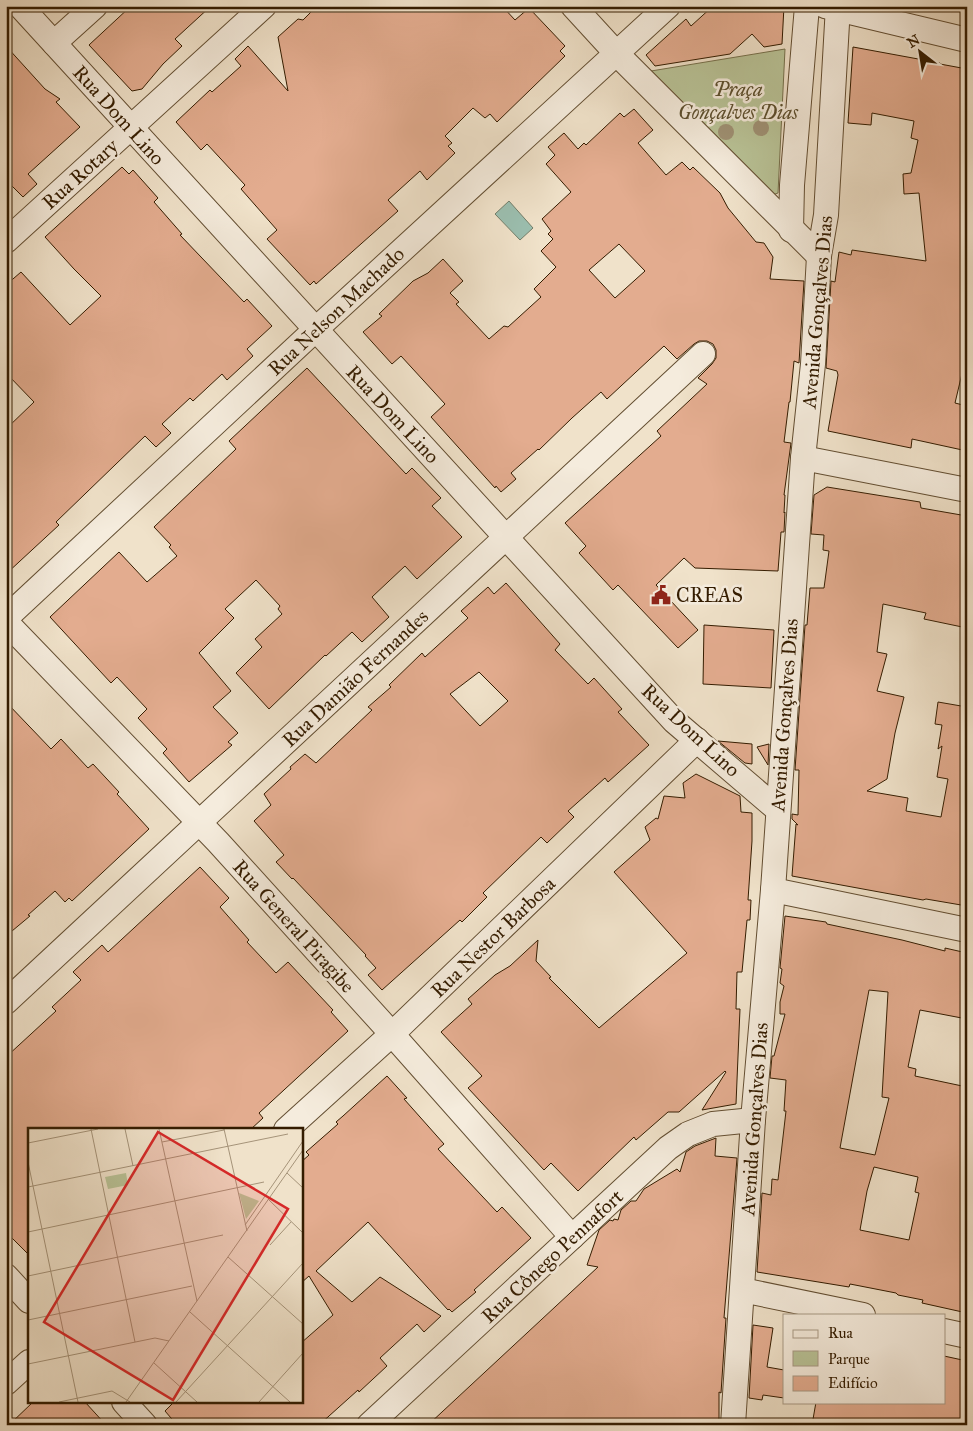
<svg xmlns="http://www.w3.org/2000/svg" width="973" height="1431" font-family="'IM FELL Great Primer',serif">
<rect width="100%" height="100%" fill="#f0e2ca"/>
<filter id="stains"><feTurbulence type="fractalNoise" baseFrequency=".004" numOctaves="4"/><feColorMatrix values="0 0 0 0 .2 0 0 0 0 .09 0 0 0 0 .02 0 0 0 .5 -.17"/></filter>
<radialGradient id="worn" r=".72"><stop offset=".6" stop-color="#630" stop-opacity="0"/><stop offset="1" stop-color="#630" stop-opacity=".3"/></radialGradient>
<path fill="#b9c397" stroke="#76704c" d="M785 49 778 193 767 197 651 71Z"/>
<path fill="#9bbfb0" stroke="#727e6a" d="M509 201 533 228 520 240 495 214Z"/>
<g fill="#e3ac8f" stroke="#341c00" fill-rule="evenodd">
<path d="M131 6H211L175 39 182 46 163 64 142 89 132 91 89 45Z"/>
<path d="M317 6H502L515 20 529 8 565 46 560 51 565 56 497 122 490 114 485 118 473 108 445 136 452 143 448 146 455 153 427 180 420 171 388 200 398 211 316 284 314 281 310 285 267 239 277 230 241 189 245 185 207 144 201 150 176 122 210 90 212 92 241 66 235 59 248 46 288 91 278 37 298 19 303 20Z"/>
<path d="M713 6H784L782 44 764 47 752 34 730 54 655 66 646 55 686 19 691 26Z"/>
<path d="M6 46 45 89 60 99 56 102 80 127 28 174 37 184 23 197 6 180Z"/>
<path d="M853 47 940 63V64L967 69V365H964L955 403 967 406V451L912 439 911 448 828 431 838 375 837 371 826 368 831 281 835 282 839 252 851 255 852 250 926 261 919 193 904 194 903 174 911 173 918 140 911 138 914 121 872 113 871 125 848 123Z"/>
<path d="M634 109 653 130 638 143 666 175 682 162 690 170 693 167 720 193 728 208 756 242 764 243 773 257 770 279 804 281 799 363 794 361 790 402H789L784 442 791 443 784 495H785L784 513 785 512 784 532H781L778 571 695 568 684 558 656 585 698 630 678 648 618 585 613 590 579 553 586 546 565 523 661 436 657 431 707 384 698 378 712 364 716 358V350L713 344 707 341H699L694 344 677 359 664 346 607 399 601 392 572 418 539 450 538 449 511 473 516 479 501 492 496 486 495 488 431 417 445 404 401 356 392 364 363 332 382 316 379 314 413 281 428 273 443 259 463 281 450 293 459 302 456 304 489 339 504 326 508 327 541 297 534 289 556 267 541 251 553 239 548 234 551 231 542 219 571 192 546 164 555 155 548 147 564 133 578 149 584 143 586 145 620 113 624 117ZM619 244 645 271 615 298 589 270Z"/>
<path d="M122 167 129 174 133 170 158 198 154 202 182 234 180 235 244 302 247 299 272 326 247 349 253 356 227 380 222 374 193 401 190 398 162 424 171 433 156 447 145 436 56 522 59 525 6 574V429L34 402 6 373V285L21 272 70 325 101 296 74 269 45 237Z"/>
<path d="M307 368 406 474 412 468 441 498 432 506 462 537 417 579 405 566 372 597 389 617 362 642 352 632 326 656 325 655 269 709 236 673 262 647 255 639 282 614 278 609 280 606 256 580 254 582 225 609 234 618 199 653 231 691 213 707 238 733 228 742 232 745 189 782 163 753 167 749 138 718 147 709 117 677 111 683 50 617 119 552 147 582 177 556 169 547 171 545 154 527 236 449 229 441Z"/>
<path d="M827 487 920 502 921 508 967 516V628L924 619 926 613 883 604 877 652 887 654 877 691 904 697 895 733 887 779 867 791 908 798 906 811 941 817 948 779 937 777 942 746 938 749 942 725 935 724 938 702 967 707V759L963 780 967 781V906L926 899 923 900 792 876 796 824 798 825 792 819V814L798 815 799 770H795L805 625H807L810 588H824L829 551 823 550 824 535 811 534 814 495Z"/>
<path d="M506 583 560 644 555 650 588 684 594 678 622 709 618 712 649 745 608 782 605 778 568 811 574 817 547 843 541 837 483 893 487 897 462 922 460 920 382 990 368 975 376 968 365 956 366 955 293 878 292 879 276 862 284 855 254 821 271 805 264 794 291 769 290 767 305 754 316 763 372 710 368 707 391 687 389 685 422 653 425 657 468 618 461 611 488 587 494 594ZM479 672 508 701 480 726 450 694Z"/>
<path d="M704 625 774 630 771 688 703 684Z"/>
<path d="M6 702 51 749 61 739 88 768 93 764 119 792 117 794 149 829 72 901 69 898 65 902 55 891 28 915 30 916 6 936Z"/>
<path d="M718 741 752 744V764L745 763Z"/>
<path d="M769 744 768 765 757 747Z"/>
<path d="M696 774 740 796 741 812 752 813V841L748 900H751L750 920H747L742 972H737L736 1009H740L736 1104 702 1110 726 1072 725 1071 679 1112H668L636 1140 634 1137 578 1191 551 1163 544 1170 468 1088 482 1076 441 1032 472 1004 468 999 495 975 510 966 538 940 536 961 551 977 549 978 599 1028 687 953 614 872 650 840 645 827 656 818 658 819 664 796 685 798 683 783Z"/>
<path d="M200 867 229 898 220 907 249 940 247 942 276 973 288 962 333 1010 331 1012 348 1031 259 1113 263 1118 250 1130H29V1255L6 1232V1057L56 1011 52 1007 81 980 73 972 102 945 108 952Z"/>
<path d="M785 916 826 922 827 924 902 940 945 951V948L967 953V1019L920 1010 908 1067 916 1069 915 1076 967 1087V1313L922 1303 923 1300 898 1295 896 1293 850 1284 849 1287 757 1272 762 1193 771 1195 772 1179 778 1180 786 1111H784L786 1080 770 1078 772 1056H774L785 1014H780V1002L784 986 780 983 782 969 780 968ZM869 990 888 992 882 1097 889 1098 875 1155 840 1148ZM874 1167 918 1177 915 1192 919 1193 909 1240 860 1230 867 1191Z"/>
<path d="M387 1076 407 1098 404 1099 444 1144 438 1149 497 1212 502 1207 531 1238 474 1290 476 1292 452 1312 449 1309 448 1310 368 1222 316 1271 352 1302 380 1277 441 1316 424 1332 417 1324 380 1358 387 1366 359 1392 358 1390 319 1425H177L165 1411 174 1402H301V1343L333 1315 309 1276 301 1283V1162L309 1155 306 1152 338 1124 336 1122 343 1116Z"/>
<path d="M716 1138 715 1156 737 1158 724 1318H726L721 1393 719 1392V1425H428L598 1267 587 1265 599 1230 610 1220 613 1221 614 1219 618 1220 621 1210 631 1201H636L644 1189 677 1169 680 1172 686 1152 695 1146Z"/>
<path d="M753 1325 773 1328 767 1367 784 1370V1398L763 1395 762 1400 749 1398Z"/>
<path d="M944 1356 967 1361V1414L965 1425H812L816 1402H944Z"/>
<path d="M33 1402H85L106 1425H9Z"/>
</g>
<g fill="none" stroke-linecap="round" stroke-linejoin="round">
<defs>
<g id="street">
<path d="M20 6 674 721 777 809"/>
<path d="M573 6 617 54 819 256"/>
<path d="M825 6 967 40"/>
<path d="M54 43 95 6"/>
<path d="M791 230 792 185 807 6"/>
<path d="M6 241 264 6"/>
<path d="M803 458 967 490"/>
<path d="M6 618 315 330 668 6"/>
<path d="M6 622 218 842 392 1034 572 1237"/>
<path d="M773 890 967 930"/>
<path d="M6 1002 703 354"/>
<path d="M286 1130 392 1034 697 740"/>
<path d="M6 1276 29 1301"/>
<path d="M742 1290 863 1315"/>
<path d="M944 1331 967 1336"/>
<path d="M6 1383 29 1362"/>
<path d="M124 1402 145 1425"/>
<path d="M369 1425 668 1148 688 1134 713 1124 753 1120"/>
<path d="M733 1425 753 1120 773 890 803 458 813 364 819 256 826 215 838 6"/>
</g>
</defs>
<use href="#street" stroke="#634e32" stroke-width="26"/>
<use href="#street" stroke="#f5ecdd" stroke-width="24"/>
</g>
<g fill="#9f9174">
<circle cx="761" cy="128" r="8"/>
<circle cx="726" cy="132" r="8"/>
</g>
<defs>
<symbol id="civic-bare" viewBox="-9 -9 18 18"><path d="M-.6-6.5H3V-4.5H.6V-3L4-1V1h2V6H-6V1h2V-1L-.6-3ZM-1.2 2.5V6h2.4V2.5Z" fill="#8f2418" stroke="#f5ecdd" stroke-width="2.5" paint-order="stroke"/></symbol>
</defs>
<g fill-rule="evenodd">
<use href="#civic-bare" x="647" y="581" width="28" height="28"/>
</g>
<g text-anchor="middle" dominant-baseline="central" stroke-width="5" stroke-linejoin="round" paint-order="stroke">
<g font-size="20" font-style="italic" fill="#5c4e2d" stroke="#f5ecdd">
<text x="738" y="89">Praça<tspan x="738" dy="23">Gonçalves Dias</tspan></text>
</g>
<g font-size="20" fill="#341c00" stroke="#f5ecdd">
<text transform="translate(119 115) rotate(48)">Rua Dom Lino</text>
<text transform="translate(80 174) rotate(-42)">Rua Rotary</text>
<text transform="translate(336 311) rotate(-43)">Rua Nelson Machado</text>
<text transform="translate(817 312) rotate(-85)">Avenida Gonçalves Dias</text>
<text transform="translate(393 414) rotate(47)">Rua Dom Lino</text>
<text transform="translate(355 678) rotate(-43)">Rua Damião Fernandes</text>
<text transform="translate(784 715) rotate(-86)">Avenida Gonçalves Dias</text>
<text transform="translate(691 730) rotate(43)">Rua Dom Lino</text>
<text transform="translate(294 926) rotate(48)">Rua General Piragibe</text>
<text transform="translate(493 937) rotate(-44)">Rua Nestor Barbosa</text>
<text transform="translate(754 1119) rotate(-86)">Avenida Gonçalves Dias</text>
<text transform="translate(552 1256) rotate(-43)">Rua Cônego Pennafort</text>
</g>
<g font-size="20" fill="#341c00" stroke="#f5ecdd" text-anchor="start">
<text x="676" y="595">CREAS</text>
</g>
</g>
<g transform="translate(28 1128)">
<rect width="275" height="275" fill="#f0e2ca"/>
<path d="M98 45 100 57 80 61 77 49ZM211 65 231 73 218 91Z" fill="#b9c397"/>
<path fill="none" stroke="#a59379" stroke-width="1" d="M63 1 107 214M97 1 105 38M131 1 169 173M196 1 219 103M134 14 196 2M0 15 70 1M0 34 50 274M259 45 275 60M0 59 260 6M240 71 275 105M217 97 275 13M0 104 236 54M242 117 263 94M200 129 275 196M0 148 195 107M162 184 262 274M0 192 164 158M126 235 169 274M0 236 127 210 141 213M31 274 84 263 102 274M98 274 275 22M148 274 275 135M231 274 275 225"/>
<path fill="#d62828" fill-opacity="0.15" stroke="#d62828" stroke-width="2.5" d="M130 4 260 81 145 272 16 194Z"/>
<rect width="275" height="275" fill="none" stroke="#341c00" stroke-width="2.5"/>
</g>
<rect width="973" height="1431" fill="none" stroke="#f0e2ca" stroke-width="25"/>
<rect x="8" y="8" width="958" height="1416" fill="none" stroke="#341c00" stroke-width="2.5"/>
<rect x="12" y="12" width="948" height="1406" fill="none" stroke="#341c00"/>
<rect x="783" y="1314" width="162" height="90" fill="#f5ecdd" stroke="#a89985"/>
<rect x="793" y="1330" width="25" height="8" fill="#f5ecdd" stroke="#a89985"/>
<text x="828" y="1338" font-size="15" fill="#341c00">Rua</text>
<rect x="793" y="1351" width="25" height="15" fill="#b9c397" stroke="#a89985"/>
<text x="828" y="1364" font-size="15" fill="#341c00">Parque</text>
<rect x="793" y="1376" width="25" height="15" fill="#e3ac8f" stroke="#a89985"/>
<text x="828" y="1388" font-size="15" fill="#341c00">Edifício</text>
<g transform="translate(920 52) rotate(329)" stroke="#f5ecdd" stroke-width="4" paint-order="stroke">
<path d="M0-4L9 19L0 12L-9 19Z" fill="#341c00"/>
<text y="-8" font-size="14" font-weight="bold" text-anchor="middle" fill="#341c00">N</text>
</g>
<rect width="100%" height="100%" filter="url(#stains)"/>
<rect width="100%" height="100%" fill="url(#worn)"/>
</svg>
